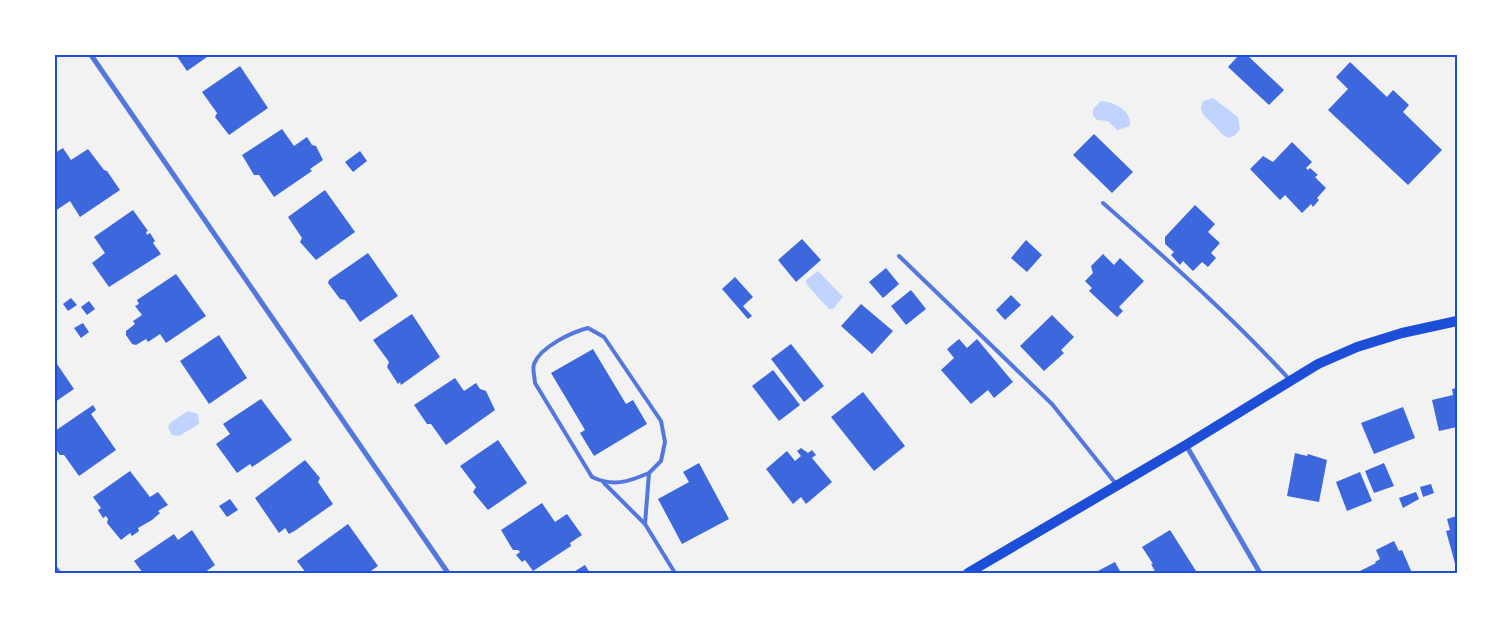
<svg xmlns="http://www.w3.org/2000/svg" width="1512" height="628" font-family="'Sofia Sans Condensed',sans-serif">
<rect width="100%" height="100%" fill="#f2f2f2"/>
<g fill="#bfd3fe">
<path d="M1213 98 1238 117 1240 129C1229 146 1222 134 1213 124 1209 120 1202 115 1201 109 1201 106 1202 104 1203 101Z"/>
<path d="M1101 101C1114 102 1132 110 1130 126L1117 130 1108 121 1097 120 1093 115V109Z"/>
<path d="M818 271 843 297 833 309H829L807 285 806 280Z"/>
<path d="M188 411 198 414 199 424 179 436 172 435 168 427 170 423Z"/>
</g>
<g fill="#3d67dc">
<path d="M176 55H210L187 71Z"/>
<path d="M1239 55H1247L1284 90 1269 105 1228 67Z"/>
<path d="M1350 62 1387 97 1393 90 1409 105 1403 112 1442 150 1408 185 1328 110 1348 89 1336 77Z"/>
<path d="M240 66 268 108 229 135 215 117 217 113 202 92Z"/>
<path d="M282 129 294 146 307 137 312 145 316 146 323 160 310 169 312 171 274 197 259 175H254L242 155Z"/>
<path d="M1094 134 1133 172 1112 193 1073 155Z"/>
<path d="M1292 142 1312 162 1306 168 1308 170 1310 168 1318 175 1315 177 1326 188 1317 198 1319 200 1313 207 1311 204 1302 213 1285 195 1280 200 1250 169 1263 156 1273 162Z"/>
<path d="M63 148 71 160 88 149 104 170 107 171 120 190 80 217 70 201 55 211V153Z"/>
<path d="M360 151 367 161 353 172 345 162Z"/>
<path d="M325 190 355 232 316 260 300 242 302 238 288 217Z"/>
<path d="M1195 205 1215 224 1208 232 1220 243 1211 253 1216 258 1208 267 1202 262 1193 271 1183 261 1180 265 1171 255 1174 252 1165 244V237Z"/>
<path d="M133 210 148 231 146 232 147 235 150 233 155 241 153 243 161 254 109 287 92 263 105 253 94 237Z"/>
<path d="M802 239 821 260 796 282 778 260Z"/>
<path d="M1026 240 1042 255 1027 272 1011 258Z"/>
<path d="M368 253 398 296 360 322 345 300 340 299 328 283 329 280Z"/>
<path d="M1103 254 1114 265 1120 258 1144 281 1119 307 1123 311 1117 317 1089 291 1092 288 1085 281 1093 273 1091 266Z"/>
<path d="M886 268 899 284 883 298 869 282Z"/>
<path d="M176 274 206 316 166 343 160 334 148 342 146 339 136 345 132 344 126 335V331L135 324 133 321 142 315 135 306 139 304 137 300Z"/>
<path d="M735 277 753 297 743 306 752 316 748 319 722 289Z"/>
<path d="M911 290 926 309 906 325 891 306Z"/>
<path d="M1011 295 1021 305 1005 320 996 310Z"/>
<path d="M71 298 77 305 68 311 63 304Z"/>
<path d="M89 301 95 309 87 315 81 307Z"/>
<path d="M861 304 893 331 872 354 841 326Z"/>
<path d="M412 314 440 357 401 385 400 382 398 384 387 367 389 362 373 340Z"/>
<path d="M1052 315 1074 337 1061 350 1064 353 1044 371 1020 346Z"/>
<path d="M83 323 89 332 81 338 74 328Z"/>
<path d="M219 335 247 378 209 404 180 361Z"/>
<path d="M959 339 967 348 977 339 1013 382 994 398 988 390 971 404 941 370 954 358 947 349Z"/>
<path d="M791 344 824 386 804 402 771 359Z"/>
<path d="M593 349 626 404 633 400 647 424 594 456 580 433 585 430 551 373Z"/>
<path d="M55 361 74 389 55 402Z"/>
<path d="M773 370 800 405 779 421 752 386Z"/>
<path d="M455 378 464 391 476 383 480 389 486 391 495 410 446 445 431 424H427L414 405Z"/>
<path d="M1457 388V427L1439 431 1432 400 1453 395 1452 389Z"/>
<path d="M863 392 905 446 874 471 831 417Z"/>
<path d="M261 399 292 440 252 467 250 464 237 473 216 444 230 434 223 424Z"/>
<path d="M93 405 96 410 91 414 116 450 79 476 64 455H60L55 448V431Z"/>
<path d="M1403 407 1415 438 1374 454 1361 423Z"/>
<path d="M498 440 527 483 488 510 473 492 476 487 460 466Z"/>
<path d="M801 448 808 453 812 450 816 455 812 458 832 482 806 504 801 497 793 504 766 469 787 451 795 461 801 456 797 451Z"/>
<path d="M1295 453 1307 456 1308 454 1327 460 1319 502 1287 496Z"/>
<path d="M305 460 320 478 318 482 333 504 296 530 289 534 285 528 279 533 255 498Z"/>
<path d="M699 463 729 519 682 544 658 499 689 482 683 472Z"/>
<path d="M1384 463 1394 486 1374 493 1365 471Z"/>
<path d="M130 471 150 497 158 492 168 505 158 511 160 513 152 520 138 528 139 531 132 536 130 533 121 540 107 523 108 519 106 516 103 518 98 510 101 508 93 497Z"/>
<path d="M1360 472 1372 501 1347 511 1336 482Z"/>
<path d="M1431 484 1434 493 1423 497 1420 487Z"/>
<path d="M1416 492 1419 499 1403 508 1399 498Z"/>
<path d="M230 499 238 510 227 517 219 506Z"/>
<path d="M542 503 555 522 567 514 582 535 570 543 571 546 533 571 525 560 522 562 516 555 520 552 518 550H513L501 530Z"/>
<path d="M1457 516V566L1456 567 1446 531 1450 530 1447 519Z"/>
<path d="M348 524 378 566 368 573H306L297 561Z"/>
<path d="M192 530 215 565 204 573H143L134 561 174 534 178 540Z"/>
<path d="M1170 530 1196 571 1193 573H1156L1151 564H1153L1142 547Z"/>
<path d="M1394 541 1399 551 1402 550 1412 573H1356L1376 563 1375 562 1380 559 1376 550Z"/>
<path d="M1115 562 1121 573H1094Z"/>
<path d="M585 565 590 573H572Z"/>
</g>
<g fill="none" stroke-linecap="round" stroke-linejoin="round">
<g stroke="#5277de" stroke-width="4">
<path d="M1103 203C1168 260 1232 317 1290 380"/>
<path d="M899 256 1052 404 1116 484"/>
<path d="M604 483 645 524 675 573"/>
<path d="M645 524 649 473 661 461 665 442 661 421 604 337 588 328C572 332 540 347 534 364 532 369 535 378 535 383L592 477C613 487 628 482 649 473"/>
</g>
<g stroke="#5277de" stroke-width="5">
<path d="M91 55 448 573"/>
<path d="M1186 445 1260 573"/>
<path d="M55 568 59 573"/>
</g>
<path stroke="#1d4ed8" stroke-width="10" d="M968 573 1186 445 1318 364 1357 347 1402 333 1457 321"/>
</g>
<rect width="1512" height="628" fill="none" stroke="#ffffff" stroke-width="112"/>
<rect x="56" y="56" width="1400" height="516" fill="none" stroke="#1d4ed8" stroke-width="2"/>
</svg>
